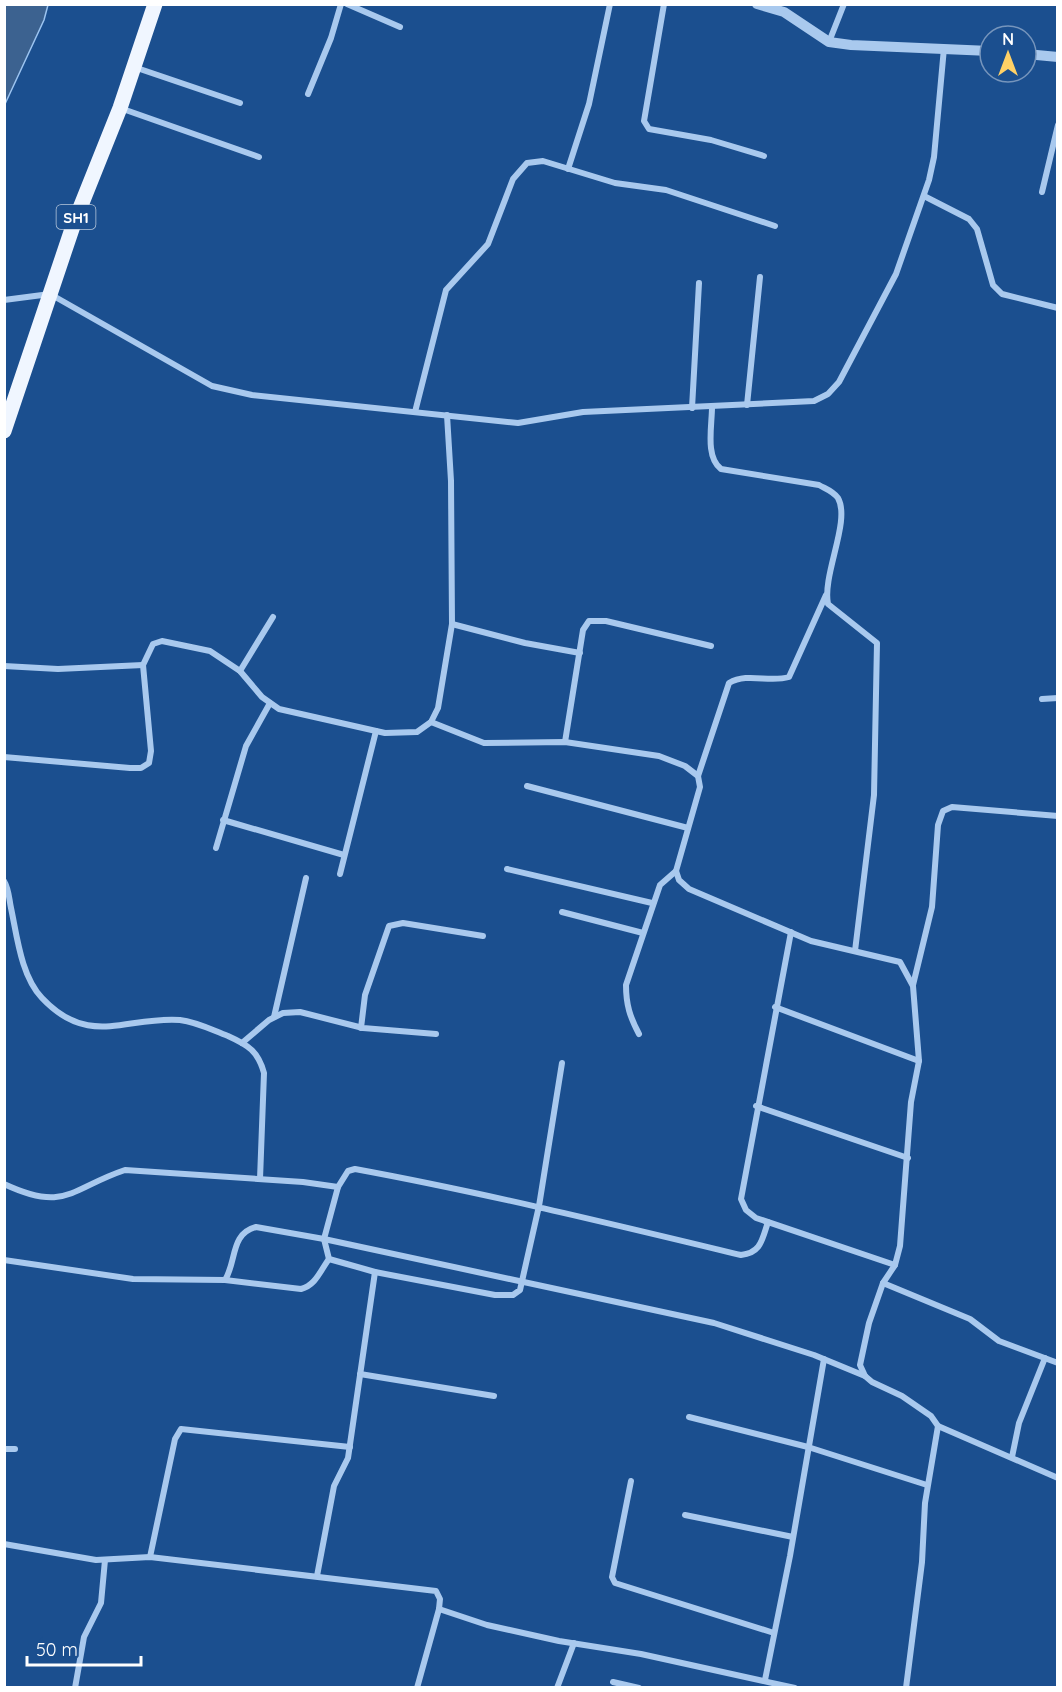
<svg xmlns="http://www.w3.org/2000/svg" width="1062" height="1692" font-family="Quicksand,sans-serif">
<rect width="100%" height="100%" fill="#1b4f8f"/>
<path fill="#3c6290" stroke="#9cc4f0" stroke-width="1.5" d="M5 4 48 5 44 20 5 104Z"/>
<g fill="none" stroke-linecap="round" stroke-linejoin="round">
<g stroke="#a9c9ee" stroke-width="6">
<path d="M347 4 400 27"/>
<path d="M664 4 644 121 649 129 711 140 764 156"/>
<path d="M829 42 844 4"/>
<path d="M134 67 240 103"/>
<path d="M308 94 331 38 341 4"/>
<path d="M120 108 259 157"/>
<path d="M568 169 589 104 610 4"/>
<path d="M1042 192 1058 125"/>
<path d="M924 196 969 219 977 229 993 285 1002 294 1058 308"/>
<path d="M4 300 50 294 212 386 252 395 518 423 583 412 814 401 828 394 839 382 896 274 929 180 934 157 944 48"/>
<path d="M747 405 760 277"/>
<path d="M712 407C712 426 705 457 721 469L819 485C826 489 833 491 838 498 851 521 822 575 828 604L877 643 874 795 855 951"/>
<path d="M692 408 699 283"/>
<path d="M415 412 446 290 488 244 513 179 527 163 543 161 615 183 666 190 775 226"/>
<path d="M452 624 525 643 580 653"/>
<path d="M4 666 58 669 143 665"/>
<path d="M240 671 273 617"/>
<path d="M1042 699 1058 698"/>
<path d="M431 722 484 743 565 742 659 756 685 766 698 776 700 787 676 871 679 880 689 889 811 941 900 962 913 986 919 1061 911 1102 900 1246 895 1265 883 1283 869 1323 860 1365 865 1376 872 1382 902 1396 931 1416 938 1426 925 1503 922 1562 906 1688"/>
<path d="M565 742 583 630 589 621H606L711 646"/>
<path d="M4 757 130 768H141L149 763 151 751 143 665 153 644 162 641 210 651 240 671 262 697 279 709 385 733 417 732 431 722 438 708 452 624 451 481 447 415"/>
<path d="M698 776 729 683C748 672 769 683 789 677L826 595"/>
<path d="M527 786 688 828"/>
<path d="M223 820 344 855"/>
<path d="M216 848 246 746 270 703"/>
<path d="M507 869 652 903"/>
<path d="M340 874 376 731"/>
<path d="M4 881C9 889 9 899 11 908 17 936 21 976 42 998 89 1048 126 1016 180 1020 197 1022 212 1030 228 1036 248 1045 258 1051 264 1073L260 1179"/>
<path d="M562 912 643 933"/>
<path d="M791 932 741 1199 746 1210 756 1218 895 1265"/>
<path d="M913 985 932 907 938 825 943 811 952 807 1058 816"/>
<path d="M775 1007 919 1061"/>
<path d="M274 1017 306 878"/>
<path d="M361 1028 365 995 389 926 403 923 483 936"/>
<path d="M639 1034C630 1017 626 1005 626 985L660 885 676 871"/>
<path d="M242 1043 269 1020 283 1013 300 1012 363 1028 436 1034"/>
<path d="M562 1063 539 1206 520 1290 513 1295H495L375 1272 329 1259 324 1239 338 1187 348 1171 355 1169C485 1193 612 1224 741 1255 761 1253 762 1240 768 1222"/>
<path d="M756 1106 908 1158"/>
<path d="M4 1184C66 1213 71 1188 125 1170L303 1182 338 1187"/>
<path d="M4 1260 133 1279 225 1280C237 1261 230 1234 256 1227L324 1239 714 1323 814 1355 865 1376"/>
<path d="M225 1280 301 1289C316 1285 320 1271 329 1259"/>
<path d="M883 1283 970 1319 999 1341 1058 1363"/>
<path d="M360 1374 494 1396"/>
<path d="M689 1417 808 1447 927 1485"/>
<path d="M938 1426 1058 1478"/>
<path d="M4 1449H15"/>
<path d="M1012 1457 1019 1423 1045 1358"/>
<path d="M631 1481 612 1577 615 1583 774 1633"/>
<path d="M685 1515 793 1537"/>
<path d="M4 1544 96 1560 150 1557 436 1591 440 1599 439 1609 417 1688"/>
<path d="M150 1557 175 1439 181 1429 350 1447"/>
<path d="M317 1576 334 1486 348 1458 375 1272"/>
<path d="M439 1609 487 1625 559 1641 641 1654 795 1688"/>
<path d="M765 1680 790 1556 824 1359"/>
<path d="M613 1682 639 1688"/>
<path d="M75 1688 84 1637 101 1603 105 1560"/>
<path d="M557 1688 574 1643"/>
</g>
<g stroke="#a9c9ee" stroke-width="10">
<path d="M757 4 784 12 829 42 851 45 990 51"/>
<path d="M1026 54 1058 57"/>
</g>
<path stroke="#f0f6ff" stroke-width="15" d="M4 431 74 223 120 108 155 4"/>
</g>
<g text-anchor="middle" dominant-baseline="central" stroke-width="4.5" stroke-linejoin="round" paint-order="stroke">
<rect fill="#1b4f8f" stroke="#bbcadd" stroke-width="1.5" x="56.5" y="205" width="39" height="24" rx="4.5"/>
<g font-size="15" font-weight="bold" fill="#fff">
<text x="76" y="217">SH1</text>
</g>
</g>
<rect width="1062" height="1692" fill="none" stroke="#ffffff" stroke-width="12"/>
<g transform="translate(1008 54)"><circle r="28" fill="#1b4f8f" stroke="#7695bc" stroke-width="1.5"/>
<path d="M0-4.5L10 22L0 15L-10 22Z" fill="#ffd166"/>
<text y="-9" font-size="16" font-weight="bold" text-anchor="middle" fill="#ffffff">N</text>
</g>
<path d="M27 1656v9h114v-9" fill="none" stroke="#ffffff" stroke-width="3"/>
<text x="36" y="1656" font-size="18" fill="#ffffff" stroke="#1b4f8f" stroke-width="4.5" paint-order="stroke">50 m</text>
</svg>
